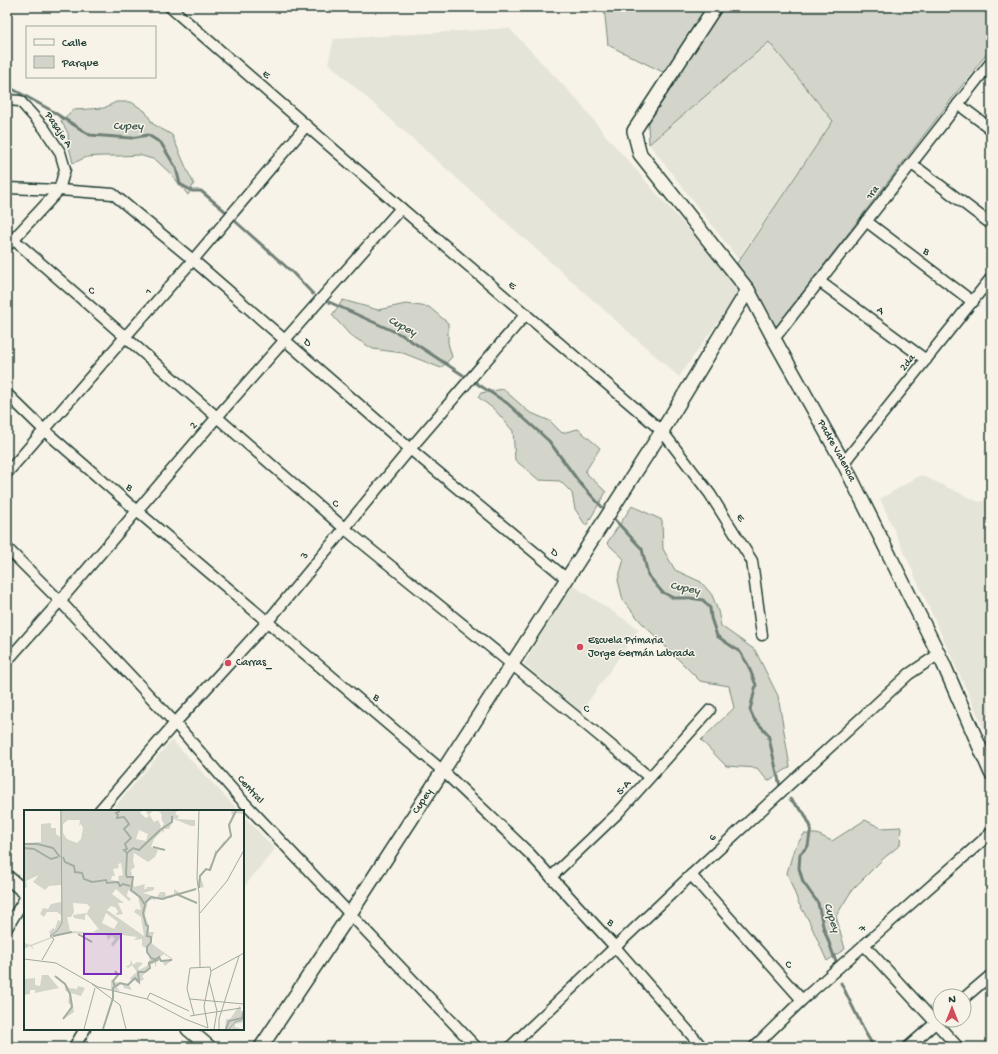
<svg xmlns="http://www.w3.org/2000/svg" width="998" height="1054" font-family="'Gochi Hand',sans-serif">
<rect width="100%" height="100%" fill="#f7f3e8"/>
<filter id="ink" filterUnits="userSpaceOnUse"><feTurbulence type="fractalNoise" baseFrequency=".025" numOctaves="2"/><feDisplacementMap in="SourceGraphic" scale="8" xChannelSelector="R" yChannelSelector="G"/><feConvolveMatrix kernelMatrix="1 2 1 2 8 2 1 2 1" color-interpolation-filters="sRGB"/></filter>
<g filter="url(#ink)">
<g fill="#e5e4d9">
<path d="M509 28 581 104 606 136 741 289 679 377 328 63 334 39Z"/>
<path d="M770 42 833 121 738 259 649 144Z"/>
<path d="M921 475 979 502 991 499V744L880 499Z"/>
<path d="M571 584 639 629 581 712 524 664Z"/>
<path d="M172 740 239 811H111Z"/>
<path d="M243 815 275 849 243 888Z"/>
</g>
<g fill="#d3d5ca" stroke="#79897f">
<path d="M604 7H991V48L776 327 737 263 833 121 769 42 649 144 648 124 677 79 608 45Z"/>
<path d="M116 102H131L145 111 153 124 172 135 188 172 194 184 188 195 172 175 156 160 139 155 120 156H101L87 157 73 163 69 147 68 133 61 121 73 110 104 108Z"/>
<path d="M343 300 378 310 406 304 429 307 448 323V343L452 357 441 368 403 353 373 349 350 335 332 315Z"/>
<path d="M503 389 529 412 550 421 562 433 578 429 600 448 585 472 606 492 586 526 575 509 572 493 560 481 539 480 515 460 513 431 495 410 478 397 481 393Z"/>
<path d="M632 506 662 520 663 549 675 570 701 582 712 595 718 611 721 626 755 650 778 696 790 767 768 781 757 768 726 766 701 740 734 708 729 686 700 681 640 621 623 600 618 580 624 559 607 543Z"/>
<path d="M865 820 881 828 901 827 900 845 884 858 852 890 836 916 845 949 827 961 809 921 799 904 787 873 794 849 804 834H817L832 841Z"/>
</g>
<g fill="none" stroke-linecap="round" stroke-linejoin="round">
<g stroke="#6f8077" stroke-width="3">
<path d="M7 86 47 108 90 135 131 138 148 135 161 143 176 168 180 184 192 191H201L225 211"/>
<path d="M235 221 292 272 313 294"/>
<path d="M329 302 402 335 463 375"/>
<path d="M476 383 507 403 549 441 579 482 602 507"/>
<path d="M614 519 642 549 648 575 662 592 674 598H690L703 600 710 608 711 618 717 636 740 652 748 665 756 685 750 710 754 719 768 734 780 786"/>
<path d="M790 799 804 813 811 827 808 846 800 854 799 868 803 882 818 903 823 926 836 962"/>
<path d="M841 983 865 1032 874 1047"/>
</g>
<defs>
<g id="minor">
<path d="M170 7 401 208 662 431 710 494 752 561 762 635"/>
<path d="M7 100 20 101 44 128 60 152 65 169 59 190 7 246"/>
<path d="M958 104 991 129"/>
<path d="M912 164 991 224"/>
<path d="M7 188 59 190 113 194 193 260 410 449 567 579"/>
<path d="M866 221 973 302"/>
<path d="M13 239 344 528 584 723 649 777"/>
<path d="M819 281 926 360"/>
<path d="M774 339 991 62"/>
<path d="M7 394 44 430 137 511 443 771 530 854 615 947 702 1047"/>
<path d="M844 464 849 456 991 278"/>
<path d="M7 473 125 337 193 260 306 126"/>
<path d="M7 548 60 601 175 723 239 797 476 1047"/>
<path d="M7 661 60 601 217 417 401 208"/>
<path d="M99 811 175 723 268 621 410 449 526 314"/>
<path d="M691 875 802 1000"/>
<path d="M551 877 618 813 710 710"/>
<path d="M7 928 25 898"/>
<path d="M864 945 958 1047"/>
<path d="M964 998 991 975"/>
<path d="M7 1045 9 1047"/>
<path d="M74 1047 85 1029"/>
<path d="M510 1047 691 875 909 674 939 654"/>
<path d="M754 1047 802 1000 864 945 991 833"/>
<path d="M908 1047 940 1019"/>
</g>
<g id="tertiary">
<path id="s1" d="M715 7 634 131 640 154 748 290 774 339 844 464 943 663 991 773"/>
<path d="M7 877 25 892"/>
<path d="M188 1029 209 1047"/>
<path id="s2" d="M261 1047 350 914 512 664 662 431 748 290"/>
</g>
</defs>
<use href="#minor" stroke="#1f3d34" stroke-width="13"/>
<use href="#tertiary" stroke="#1f3d34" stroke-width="16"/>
<use href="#minor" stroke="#f7f3e8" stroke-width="10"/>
<use href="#tertiary" stroke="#f7f3e8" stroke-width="13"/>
</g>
</g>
<g fill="#d1495b" stroke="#f7f3e8" stroke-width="1.5">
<circle cx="580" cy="647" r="4"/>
<circle cx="228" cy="663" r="4"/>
</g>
<g text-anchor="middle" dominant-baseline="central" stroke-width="3" stroke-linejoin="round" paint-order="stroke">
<g font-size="11" fill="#1f3d34" stroke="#f7f3e8">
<text transform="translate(266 75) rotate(41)">E</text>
<text transform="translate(58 130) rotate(56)">Pasaje A</text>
<text transform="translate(873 193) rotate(-52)">1ra</text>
<text transform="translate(926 252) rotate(37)">B</text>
<text transform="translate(512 286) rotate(40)">E</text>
<text transform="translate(91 291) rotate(41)">C</text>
<text transform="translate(149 292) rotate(-48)">1</text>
<text transform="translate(880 311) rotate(36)">A</text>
<text transform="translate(307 343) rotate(41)">D</text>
<text transform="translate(908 363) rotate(-51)">2da</text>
<text transform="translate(194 426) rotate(-50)">2</text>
<text stroke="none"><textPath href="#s1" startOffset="529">Padre Valencia</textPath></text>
<text transform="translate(129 488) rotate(41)">B</text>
<text transform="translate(335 504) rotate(41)">C</text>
<text transform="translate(740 518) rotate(58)">E</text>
<text transform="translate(554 553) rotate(40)">D</text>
<text transform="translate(305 556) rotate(-51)">3</text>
<text transform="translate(376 698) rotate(41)">B</text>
<text transform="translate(586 709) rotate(39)">C</text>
<text transform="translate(624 788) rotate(-48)">5-A</text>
<text transform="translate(250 790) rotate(48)">Central</text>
<text stroke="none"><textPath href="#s2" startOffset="294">Cupey</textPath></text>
<text transform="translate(713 838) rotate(-43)">6</text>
<text transform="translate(610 923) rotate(48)">B</text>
<text transform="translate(863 929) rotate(-41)">7</text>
<text transform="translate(788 965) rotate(48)">C</text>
</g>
<g font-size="11" fill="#1f3d34" stroke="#f7f3e8" text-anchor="start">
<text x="588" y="641">Escuela Primaria<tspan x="588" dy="13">Jorge Germán Labrada</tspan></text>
<text x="236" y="663">Carras_</text>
</g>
<g font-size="12" font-style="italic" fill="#405950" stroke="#f7f3e8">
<text x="128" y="127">Cupey</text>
<text transform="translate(402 327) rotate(28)">Cupey</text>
<text transform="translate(685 589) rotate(11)">Cupey</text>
<text transform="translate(831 918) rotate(72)">Cupey</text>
</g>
</g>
<g transform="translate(24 810)">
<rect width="220" height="220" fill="#f7f3e8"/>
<path d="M36 1H118L116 3 122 8 125 6 122 1H153L151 4 155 6 153 9 171 10V16H167L150 9 145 19H140V23L138 21 130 29 127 37 134 40 131 47 124 52 110 43 109 51 111 57 107 60 110 77 121 74 120 79H122L123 77H130V80L119 83 133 87 136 82H141L142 86 150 84V79L156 83 174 78 175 67 182 59H185L187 53 190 52 191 40 193 41 200 31 203 32 207 27 204 15 208 6 207 1H220L219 4 212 3 206 13 208 27 194 42 186 61 183 60 176 66 180 77 149 85 148 88H142L141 90 131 88V91L129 89 124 91 121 105 125 116V122H130L127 133 149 149 141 156 138 151 147 149 140 144 135 148 132 154V156L131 157V153L126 155 127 157 118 166 120 169 114 173 110 170 105 175 108 180 100 178 98 174 93 177 96 181 87 180V170L91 171 90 174 92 172 103 174 107 170 106 168 113 162 108 155 104 158 102 156 106 155 107 150 109 155 113 152 119 153 114 158 115 160 123 156 126 148 122 138 118 136V129L110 130 113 127 98 125 89 137 87 134 91 129 88 126 84 130 82 124 40 123 8 136 10 140 6 136 0 139 1 133 6 135 27 127 25 122 29 118 31 119 34 110 37 111V105L33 102H23L20 107 16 104 19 98 24 99 27 94 37 92V75L25 76 21 80 9 72 15 65 2 71 3 77 0 79V33L17 32V14L27 13V18H32V24L36 27ZM130 1 136 2 138 6 137 8 140 14 136 20 137 16 134 10 130 12 125 4ZM44 10H56L55 16 57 14 59 18 57 29 53 33 43 29 39 23V14ZM115 20 124 24 122 31 112 29ZM97 53 99 65 94 66 95 71 87 70 88 66H91L89 59 95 58 94 54ZM92 79 105 91 107 89 103 86 104 80 114 87 117 100 112 99 110 102 117 107 120 126 83 100 87 96 91 97 94 101 92 105 99 104 94 93H100L88 84ZM49 93 63 94 66 97 63 103 49 105 50 108 61 110V105L63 104 77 122 74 119 69 122 74 123 46 121 43 107H47L50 102ZM82 103 94 112 90 119 78 113ZM18 165H24L35 178 11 183V180H6V184L0 185V169L11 168V175L16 176ZM41 173 45 178 53 179 54 176 61 178 57 186 47 183 50 202 40 209 47 196 44 192 46 184 41 180ZM216 195 217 201H220V212L211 214V217L216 218 215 219H201L202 209H206Z" fill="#d3d5ca" fill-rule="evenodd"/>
<path fill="none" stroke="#a4ada3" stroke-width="2" d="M96 1 92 3 94 5 93 8 100 7 103 11 105 14 100 19 107 28 101 34 103 39 100 40 103 43 109 38 115 40 136 20M136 20 148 12V6M0 34H13L29 38 36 47M129 37 141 40M0 38 10 39 27 49 34 47M39 47 41 52 50 56 51 62 58 63 60 69 68 72 82 70 83 73 94 72 96 76 99 74 106 76M175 78 176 66 182 59 186 60 192 43 207 26 205 15 212 1M152 84 173 93M120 94 127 87 138 89 172 79M54 124 68 132M29 126 48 122M131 150 135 147 137 151 148 150M31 166 41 174 46 184 48 197 39 209M91 177 89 171 94 165 91 161M79 219 89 188V178L96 173 104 175 111 168 115 172 114 162H121L126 158 125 153 133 150 127 148 123 142V137L127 132V127L123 126 124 116 122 115 119 103 121 95 116 87 107 80 109 67H103L102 64 103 43M202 219 205 211 218 208 220 200"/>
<path fill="none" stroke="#a1aaa0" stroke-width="1" d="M175 1 173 69 175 83 176 157M176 103 203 71 220 40M0 149 32 153 74 177 123 189 161 209 184 218M18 150 30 129 26 126 33 121 38 113 37 1M187 161 220 143M185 170 193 201 190 219M68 174 96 195 102 219M123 189 126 183 165 201M166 189 220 194M170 205 163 179 166 158 186 157 187 162M166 206 217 198M184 218 180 196 187 162M60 219 71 178M195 219V209L215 146M205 219 211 212 220 209"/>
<path fill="#7b2cbf" fill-opacity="0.15" stroke="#7b2cbf" stroke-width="2" d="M60 124H97V164H60Z"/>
<rect width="220" height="220" fill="none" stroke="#1f3d34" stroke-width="2"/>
</g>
<rect width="998" height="1054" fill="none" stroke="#f7f3e8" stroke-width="24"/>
<rect x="12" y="12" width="974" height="1030" fill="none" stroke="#1f3d34" stroke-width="1.5" filter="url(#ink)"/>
<rect x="26" y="26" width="130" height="52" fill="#f7f3e8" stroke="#a1aaa0"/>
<rect x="34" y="39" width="20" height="6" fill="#f7f3e8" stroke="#a1aaa0"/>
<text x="62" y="46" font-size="12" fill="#1f3d34">Calle</text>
<rect x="34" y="56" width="20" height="12" fill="#d3d5ca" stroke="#a1aaa0"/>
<text x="62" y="66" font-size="12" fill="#1f3d34">Parque</text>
<g transform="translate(952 1008)"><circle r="19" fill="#f7f3e8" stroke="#a1aaa0"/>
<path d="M0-3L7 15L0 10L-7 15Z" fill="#d1495b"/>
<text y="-6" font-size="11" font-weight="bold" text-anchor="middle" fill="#1f3d34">N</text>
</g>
</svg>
